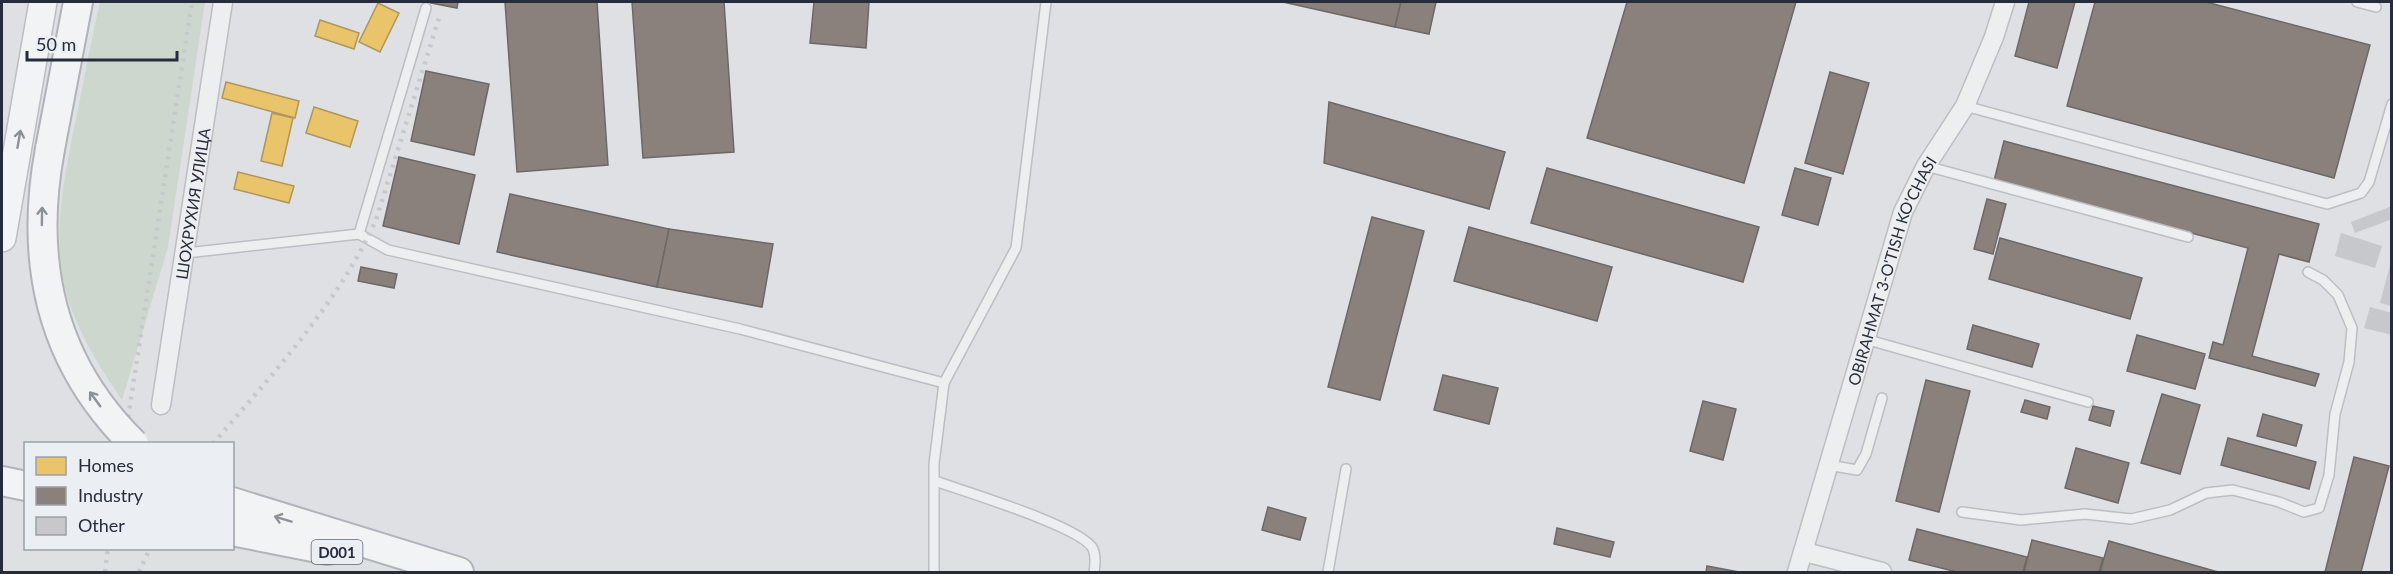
<svg xmlns="http://www.w3.org/2000/svg" width="2393" height="574" font-family="Lato,sans-serif">
<rect width="100%" height="100%" fill="#dee0e3"/>
<path fill="#ced7ce" d="M100 2H205L168 247 122 400C100 368 80 336 68 299 49 241 66 167 78 109 85 73 92 37 100 2Z"/>
<g fill="#e9c46a" stroke="#ae965c" stroke-width="1.5">
<path d="M378 3 399 13 380 52 359 42Z"/>
<path d="M320 20 359 33 354 49 315 36Z"/>
<path d="M226 82 299 101 295 118 222 98Z"/>
<path d="M314 107 358 121 350 147 306 133Z"/>
<path d="M272 113 293 118 282 166 261 161Z"/>
<path d="M238 172 294 186 289 203 234 189Z"/>
</g>
<g fill="#8a817c" stroke="#6c6868" stroke-width="1.5">
<path d="M426 2H458L457 8Z"/>
<path d="M505 2H597L608 165 517 172Z"/>
<path d="M632 2H724L734 152 643 158Z"/>
<path d="M814 2H869L866 48 810 43Z"/>
<path d="M1283 2H1401L1395 27Z"/>
<path d="M1401 2H1436L1429 34 1395 27Z"/>
<path d="M1627 2H1796L1744 183 1587 138Z"/>
<path d="M2029 2H2075L2057 68 2015 56Z"/>
<path d="M2095 2H2206L2370 45 2334 178 2067 106Z"/>
<path d="M426 71 489 84 474 155 411 141Z"/>
<path d="M1830 72 1869 83 1843 174 1805 163Z"/>
<path d="M1329 102 1505 152 1489 209 1324 163Z"/>
<path d="M2004 141 2319 224 2309 262 2279 254 2252 356 2319 374 2315 386 2209 358 2213 342 2223 345 2248 248 1994 181Z"/>
<path d="M399 157 475 175 459 244 383 226Z"/>
<path d="M1547 168 1759 227 1743 282 1531 223Z"/>
<path d="M1795 168 1831 178 1818 225 1782 215Z"/>
<path d="M510 194 669 229 657 287 497 252Z"/>
<path d="M1987 199 2006 204 1993 254 1974 249Z"/>
<path d="M1372 217 1424 231 1380 400 1328 387Z"/>
<path d="M1469 227 1612 267 1597 321 1454 281Z"/>
<path d="M669 229 773 244 762 307 657 287Z"/>
<path d="M2000 238 2142 278 2130 319 1989 279Z"/>
<path d="M361 267 397 274 394 288 358 281Z"/>
<path d="M1973 325 2039 344 2032 367 1967 349Z"/>
<path d="M2137 335 2205 354 2195 389 2127 371Z"/>
<path d="M1443 375 1498 388 1489 424 1434 410Z"/>
<path d="M1926 380 1970 391 1939 512 1896 501Z"/>
<path d="M2162 394 2200 405 2180 474 2141 463Z"/>
<path d="M2025 400 2050 407 2047 419 2021 412Z"/>
<path d="M1703 401 1736 409 1723 460 1690 451Z"/>
<path d="M2093 406 2114 411 2110 426 2089 420Z"/>
<path d="M2263 414 2302 425 2296 446 2257 436Z"/>
<path d="M2228 438 2316 462 2309 489 2221 465Z"/>
<path d="M2076 448 2129 463 2118 503 2065 488Z"/>
<path d="M2354 457 2389 466 2361 572H2325Z"/>
<path d="M1268 507 1306 518 1300 540 1262 530Z"/>
<path d="M1557 528 1614 542 1610 557 1554 544Z"/>
<path d="M1917 529 2027 557 2023 572H1957L1909 560Z"/>
<path d="M2032 540 2103 558 2099 572H2024Z"/>
<path d="M2109 541 2218 572H2100Z"/>
<path d="M1707 566 1739 572H1706Z"/>
</g>
<g fill="#c6c8cb">
<path d="M2392 206V219L2355 233 2351 222Z"/>
<path d="M2341 233 2382 246 2375 268 2335 256Z"/>
<path d="M2391 261H2392V306L2380 303Z"/>
<path d="M2370 307 2392 313V335L2364 328Z"/>
</g>
<g fill="none" stroke-linecap="round" stroke-linejoin="round">
<defs>
<g id="service">
<path d="M2357 2 2376 7"/>
<path d="M1965 106 2327 204 2361 193 2369 182 2392 104"/>
<path d="M1926 166 2188 237"/>
<path d="M359 234 426 8"/>
<path d="M186 253 359 234 388 250 740 329 944 383"/>
<path d="M1865 339 2088 402"/>
<path d="M1828 465 1857 470 1866 454 1882 398"/>
<path d="M935 481C963 491 1083 527 1093 549 1096 556 1095 566 1094 572"/>
<path d="M1962 512 2021 520 2085 514 2131 519 2170 510 2206 493 2233 490 2279 502 2304 512 2319 508 2329 475 2335 414 2349 362 2352 328 2338 295 2323 280 2308 272"/>
<path d="M934 572V464L944 383 1016 248 1046 2"/>
<path d="M1328 572 1346 469"/>
</g>
<g id="minor">
<path id="s1" d="M161 405 223 2"/>
<path d="M1805 552 1882 572"/>
<path id="s2" d="M1797 572 1903 212 1926 166 1965 106 1994 37 2005 2"/>
</g>
<path id="primary" d="M2 238 43 2"/>
<g id="trunk">
<path d="M50 149 78 2"/>
<path d="M2 481 26 486"/>
<path d="M232 502 459 572"/>
<path d="M232 531 328 550"/>
</g>
</defs>
<use href="#service" stroke="#bcbec1" stroke-width="12"/>
<use href="#minor" stroke="#bcbec1" stroke-width="21"/>
<use href="#primary" stroke="#bbbdc1" stroke-width="30"/>
<use href="#trunk" stroke="#b0b3b8" stroke-width="32"/>
<use href="#service" stroke="#edeef0" stroke-width="9"/>
<use href="#minor" stroke="#edeef0" stroke-width="18"/>
<use href="#primary" stroke="#f2f3f4" stroke-width="27"/>
<use href="#trunk" stroke="#f2f3f4" stroke-width="28"/>
<g stroke="#c6c8cb" stroke-width="4.5" stroke-dasharray="3 6" stroke-linecap="butt">
<path d="M124 444 192 2"/>
<path d="M213 444C273 373 337 305 376 220L439 18"/>
<path d="M105 572 108 548"/>
<path d="M139 572 150 548"/>
</g>
<defs>
<path id="trunk-bridge" d="M50 149C29 261 50 362 134 444"/>
</defs>
<use href="#trunk-bridge" stroke="#b0b3b8" stroke-width="32" stroke-linecap="butt"/>
<use href="#trunk-bridge" stroke="#f2f3f4" stroke-width="28"/>
</g>
<defs><path id="oneway-shaft" d="M-6 0H5M1.5-3L5.5 0L1.5 3" fill="none" stroke-width="1.6" stroke-linecap="round" stroke-linejoin="round" transform="scale(1.5)"/></defs>
<g stroke="#8c9098">
<use href="#oneway-shaft" transform="translate(19 139) rotate(-80)"/>
<use href="#oneway-shaft" transform="translate(42 216) rotate(-89)"/>
<use href="#oneway-shaft" transform="translate(95 399) rotate(-126)"/>
<use href="#oneway-shaft" transform="translate(283 519) rotate(-163)"/>
</g>
<g text-anchor="middle" dominant-baseline="central" stroke-width="6" stroke-linejoin="round" paint-order="stroke">
<rect fill="#ebeef3" stroke="#616672" stroke-width="1.5" x="311.5" y="540" width="51" height="24" rx="4.5"/>
<g font-size="15" font-weight="bold" fill="#262c3b">
<text x="337" y="552">D001</text>
</g>
<g font-size="16" fill="#262c3b" stroke="#ebeef3">
<text stroke="none"><textPath href="#s1" startOffset="204">ШОХРУХИЯ УЛИЦА</textPath></text>
<text stroke="none"><textPath href="#s2" startOffset="316">OBIRAHMAT 3-O'TISH KO'CHASI</textPath></text>
</g>
</g>
<rect width="2393" height="574" fill="none" stroke="#262c3b" stroke-width="6"/>
<rect x="24" y="442" width="210" height="108" fill="#ebeef3" stroke="#9ca0a9" stroke-width="1.5"/>
<rect x="36" y="457" width="30" height="18" fill="#e9c46a" stroke="#9ca0a9" stroke-width="1.5"/>
<text x="78" y="472" font-size="18" fill="#262c3b">Homes</text>
<rect x="36" y="487" width="30" height="18" fill="#8a817c" stroke="#9ca0a9" stroke-width="1.5"/>
<text x="78" y="502" font-size="18" fill="#262c3b">Industry</text>
<rect x="36" y="517" width="30" height="18" fill="#c6c8cb" stroke="#9ca0a9" stroke-width="1.5"/>
<text x="78" y="532" font-size="18" fill="#262c3b">Other</text>
<path d="M27 51v9h150v-9" fill="none" stroke="#262c3b" stroke-width="3"/>
<text x="36" y="51" font-size="18" fill="#262c3b" stroke="#ebeef3" stroke-width="4.5" paint-order="stroke">50 m</text>
</svg>
